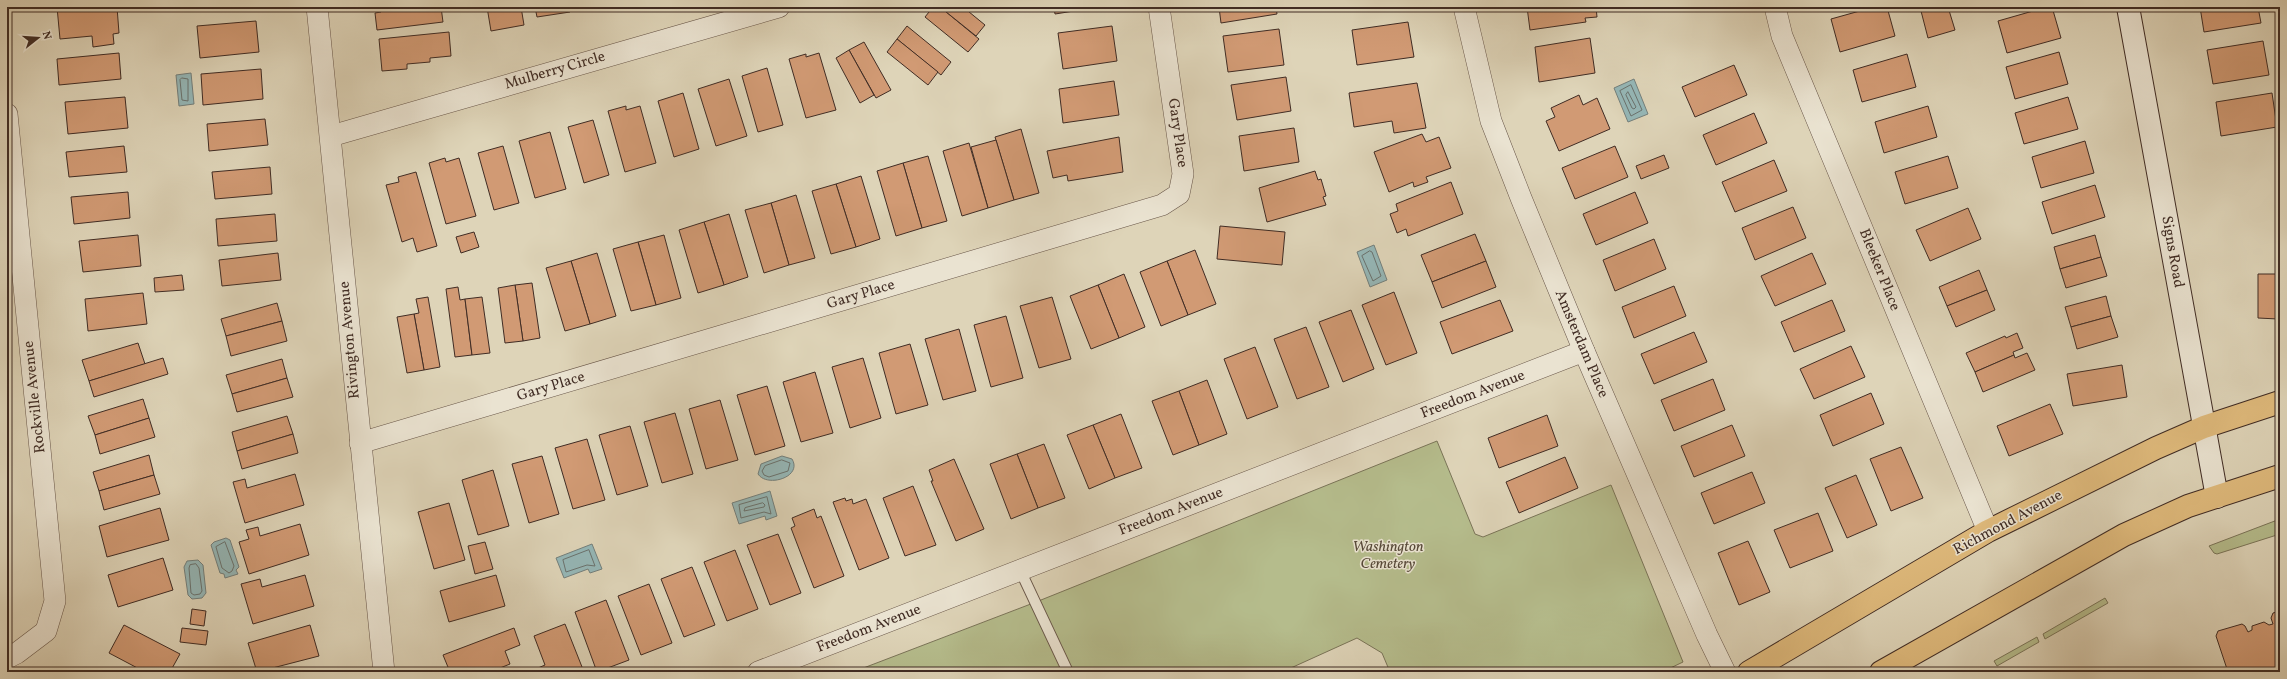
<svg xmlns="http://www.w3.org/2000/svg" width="2287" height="679" font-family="Vollkorn,serif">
<rect width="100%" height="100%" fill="#ded4b8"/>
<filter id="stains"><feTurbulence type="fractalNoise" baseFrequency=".005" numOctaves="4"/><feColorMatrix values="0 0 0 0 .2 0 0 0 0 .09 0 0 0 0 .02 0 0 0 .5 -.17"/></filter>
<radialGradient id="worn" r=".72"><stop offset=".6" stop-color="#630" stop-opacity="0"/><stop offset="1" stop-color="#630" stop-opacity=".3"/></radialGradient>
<g fill="#b5bc8c" stroke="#7a7458">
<path d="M1437 441 1475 534 1483 537 1611 485 1683 662 1662 672H1390L1382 653 1357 638 1282 672H853L1036 602Z"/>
<path d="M2280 519V534L2217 554 2214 553 2209 546Z"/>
<path d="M2105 598 2108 603 2045 639 2043 634Z"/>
<path d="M2037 637 2039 642 1997 666 1994 661Z"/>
</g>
<g fill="#95b7b7" stroke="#737f7c">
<path d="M191 73 194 104 179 106 176 75Z"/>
<path d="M1634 79 1648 114 1628 122 1614 88Z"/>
<path d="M1374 245 1387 280 1370 287 1357 252Z"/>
<path d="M782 456 792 459C803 477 767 488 758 474L761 464Z"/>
<path d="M770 491 777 516 766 520 765 516 739 524 732 503Z"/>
<path d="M226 538 230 540 239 567 236 570 238 574 225 578 224 574 220 573 211 545 214 542Z"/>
<path d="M592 544 602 569 590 573 588 569 564 578 556 558Z"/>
<path d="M198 560 203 565 206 593 202 598 192 599 188 595 184 567 187 561Z"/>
</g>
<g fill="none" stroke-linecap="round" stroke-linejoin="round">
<g stroke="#6a726e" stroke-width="1">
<path d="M182 78 188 79V101L182 100 180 80Z"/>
<path d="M1631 85 1642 110 1631 116 1620 91Z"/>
<path d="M1628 92 1636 107 1634 109 1632 108 1626 95Z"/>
<path d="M1370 251 1372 252 1381 276 1373 281 1362 256Z"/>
<path d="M782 460 790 463 788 471 769 477 764 475 762 471 765 466Z"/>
<path d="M767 497 771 514 764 512 741 518 739 505Z"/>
<path d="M763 503 765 505 764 507 744 511 745 508Z"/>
<path d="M225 542 234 566 232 571 229 573 222 568 216 547Z"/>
<path d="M589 550 595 566 587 565 566 572 563 560Z"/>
<path d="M196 564 199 568 202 591 200 594 194 595 191 593 189 568 190 565Z"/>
</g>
</g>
<g fill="#d19a74" stroke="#402c24">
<path d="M57 7H117L119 33 113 34 114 44 93 47 92 36 60 39Z"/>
<path d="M380 7H441L443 22 377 30 375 13 381 12Z"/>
<path d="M487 7H521L524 25 491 31Z"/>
<path d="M535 7H569L570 12 537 17Z"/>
<path d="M933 7H940L979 39 968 52 925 17Z"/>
<path d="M940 7H963L985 25 976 36Z"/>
<path d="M1054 7H1099L1055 14Z"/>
<path d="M1219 7H1276L1277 14 1221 23Z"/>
<path d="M1527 7H1596L1597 17 1585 18 1586 22 1530 30Z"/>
<path d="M1874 7H1887L1895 36 1840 52 1831 19Z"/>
<path d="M1937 7H1948L1955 30 1928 38 1921 11Z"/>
<path d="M2047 7H2052L2061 38 2007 53 1998 21Z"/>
<path d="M2200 7H2258L2261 23 2204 32Z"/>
<path d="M256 21 259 52 200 58 197 26Z"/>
<path d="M1408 22 1414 57 1357 65 1352 30Z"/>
<path d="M907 26 951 62 941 75 897 39Z"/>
<path d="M1112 26 1117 61 1063 69 1058 33Z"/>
<path d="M1279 29 1284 65 1228 72 1223 36Z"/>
<path d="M449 32 451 56 430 58V62L407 64V69L382 71 379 39Z"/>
<path d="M1590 38 1595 73 1539 82 1535 47Z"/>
<path d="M897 39 938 72 928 85 887 52Z"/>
<path d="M2263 41 2269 75 2213 84 2207 50Z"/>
<path d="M864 42 891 90 876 98 849 50Z"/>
<path d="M849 50 874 95 860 103 836 58Z"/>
<path d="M2059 52 2068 84 2015 99 2006 67Z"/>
<path d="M119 53 121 79 59 85 57 59Z"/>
<path d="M819 53 836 110 806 118 789 59 806 54V57Z"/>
<path d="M1907 54 1916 87 1862 102 1853 70Z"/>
<path d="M1734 65 1747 95 1695 117 1682 87Z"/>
<path d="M767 68 783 125 758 132 742 76Z"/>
<path d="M261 69 263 99 203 105 201 74Z"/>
<path d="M1286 77 1291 111 1237 120 1231 85Z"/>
<path d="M729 79 747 136 716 146 698 89Z"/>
<path d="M1114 81 1119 115 1063 123 1059 89Z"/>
<path d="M1417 83 1426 128 1394 133 1392 121 1354 127 1349 93Z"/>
<path d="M683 93 699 149 674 157 658 101Z"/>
<path d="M2272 93 2277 127 2221 136 2216 102Z"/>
<path d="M1579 95 1583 105 1597 98 1610 129 1559 151 1546 121 1555 117 1551 108Z"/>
<path d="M125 97 128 128 68 134 65 102Z"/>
<path d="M2068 97 2078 129 2024 144 2015 113Z"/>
<path d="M626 106V110L640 106 656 163 625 172 608 111Z"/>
<path d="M1928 106 1937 137 1884 153 1875 122Z"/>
<path d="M1754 113 1767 143 1716 165 1703 135Z"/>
<path d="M265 119 268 145 209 151 207 124Z"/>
<path d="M593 120 609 175 584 183 568 127Z"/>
<path d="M1294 128 1299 162 1244 171 1239 136Z"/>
<path d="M1021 129 1039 193 1014 200 995 137Z"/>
<path d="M550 132 566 189 535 198 519 141Z"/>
<path d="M1422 134 1426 142 1439 137 1451 168 1426 177 1428 182 1414 187 1413 182 1389 192 1374 152Z"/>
<path d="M1119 137 1123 172 1068 181 1067 175 1053 178 1047 151Z"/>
<path d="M996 140 1014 200 988 208 971 147Z"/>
<path d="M2085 141 2094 173 2041 188 2032 157Z"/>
<path d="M969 143 988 208 962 216 943 151Z"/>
<path d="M124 146 127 172 69 177 66 152Z"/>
<path d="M503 146 519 203 494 210 478 153Z"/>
<path d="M1615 146 1628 177 1575 199 1562 168Z"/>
<path d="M1664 155 1669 168 1641 179 1636 166Z"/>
<path d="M928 156 947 221 922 228 903 163Z"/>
<path d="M1948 156 1958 188 1905 204 1895 172Z"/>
<path d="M445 158 446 162 459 158 476 216 446 224 429 163Z"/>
<path d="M1774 160 1787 191 1735 212 1722 182Z"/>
<path d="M903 163 922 228 896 236 877 171Z"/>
<path d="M270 167 272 194 215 199 212 172Z"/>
<path d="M1315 171 1318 180 1321 179 1326 196 1323 197 1326 205 1267 222 1259 188Z"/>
<path d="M416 172 437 246 417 252 413 238 402 242 386 185 399 182 398 177Z"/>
<path d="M861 176 880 239 856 247 836 184Z"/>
<path d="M1451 182 1463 214 1408 236 1406 229 1397 233 1390 214 1398 211 1396 204Z"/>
<path d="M836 184 856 247 831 254 812 191Z"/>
<path d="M2095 185 2105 217 2052 234 2042 202Z"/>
<path d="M128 192 130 218 74 224 71 197Z"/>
<path d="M1635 192 1648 223 1596 245 1583 214Z"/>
<path d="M796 195 815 258 789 265 771 203Z"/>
<path d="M771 203 789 265 764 273 745 210Z"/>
<path d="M1793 207 1806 238 1755 260 1742 228Z"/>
<path d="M1968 208 1981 239 1930 261 1916 230Z"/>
<path d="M275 214 277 241 218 246 216 219Z"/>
<path d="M729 214 748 277 724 285 704 222Z"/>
<path d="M704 222 724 285 698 293 679 230Z"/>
<path d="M1220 226 1285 232 1282 265 1217 259Z"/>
<path d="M474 232 479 247 461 253 456 237Z"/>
<path d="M1475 234 1486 261 1432 282 1421 255Z"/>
<path d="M138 235 141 266 83 272 79 241Z"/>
<path d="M664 235 681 298 656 305 638 242Z"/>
<path d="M2095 235 2101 257 2060 269 2054 247Z"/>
<path d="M1654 239 1666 269 1615 291 1603 260Z"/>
<path d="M638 242 656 305 631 311 613 249Z"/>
<path d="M1195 250 1216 304 1188 315 1167 261Z"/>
<path d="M278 253 281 280 222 286 219 260Z"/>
<path d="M597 253 616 316 590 324 571 261Z"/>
<path d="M1812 253 1826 284 1775 306 1761 276Z"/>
<path d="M2101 257 2107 276 2066 288 2060 269Z"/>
<path d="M571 261 590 324 565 331 546 268Z"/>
<path d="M1167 261 1188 315 1161 326 1140 272Z"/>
<path d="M1486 261 1496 287 1442 308 1432 282Z"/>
<path d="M1979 270 1987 290 1947 306 1939 287Z"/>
<rect x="2279" y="272" width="1" height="43"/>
<path d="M1124 274 1145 327 1119 338 1098 285Z"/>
<path d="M2258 274H2279L2278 319 2258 318Z"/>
<path d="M182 275 184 290 155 292 154 278Z"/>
<path d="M532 283 540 338 523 341 515 285Z"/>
<path d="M515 285 523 341 505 343 498 288Z"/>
<path d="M1098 285 1119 338 1091 349 1070 296Z"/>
<path d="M1674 286 1686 316 1634 338 1622 307Z"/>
<path d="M458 287 460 300 465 299 472 355 455 357 446 289Z"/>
<path d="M1987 290 1995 310 1956 327 1947 306Z"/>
<path d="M1394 292 1417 353 1386 365 1362 305Z"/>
<path d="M143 293 147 324 88 331 85 299Z"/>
<path d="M2106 296 2111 316 2071 327 2065 307Z"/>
<path d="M428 297 440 367 424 370 414 314 419 313 416 299Z"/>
<path d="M482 297 490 353 472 355 465 299Z"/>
<path d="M1052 297 1071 359 1039 368 1020 306Z"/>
<path d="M1500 300 1513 331 1452 354 1440 322Z"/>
<path d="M1832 300 1845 331 1794 352 1781 322Z"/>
<path d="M277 303 282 321 226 336 221 319Z"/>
<path d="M1351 310 1374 369 1343 382 1319 322Z"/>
<path d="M414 314 424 370 407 373 397 317Z"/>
<path d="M1006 316 1023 378 991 387 974 325Z"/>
<path d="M2111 316 2118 337 2077 349 2071 327Z"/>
<path d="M282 321 287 341 231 356 226 336Z"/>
<path d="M1306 327 1329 387 1297 399 1274 339Z"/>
<path d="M959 329 976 391 943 400 925 339Z"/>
<path d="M1694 332 1707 362 1654 384 1641 354Z"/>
<path d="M2017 333 2023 348 2013 352 2014 355 1975 372 1966 353 2005 336 2006 338Z"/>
<path d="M138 343 145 364 89 381 82 360Z"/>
<path d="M910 344 928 405 896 414 879 353Z"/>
<path d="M1851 346 1865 377 1814 399 1800 369Z"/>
<path d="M1255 347 1278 407 1247 419 1224 359Z"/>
<path d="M2027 353 2035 370 1983 392 1975 372 2014 355 2015 358Z"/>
<path d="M163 358 168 374 94 397 89 381Z"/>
<path d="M863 358 881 418 850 428 832 367Z"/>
<path d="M282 359 287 378 232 394 226 375Z"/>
<path d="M2122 365 2127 397 2073 406 2067 374Z"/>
<path d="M815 372 833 433 801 442 783 382Z"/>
<path d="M287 378 293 397 237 412 232 394Z"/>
<path d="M1713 379 1725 410 1674 431 1661 400Z"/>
<path d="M1207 380 1227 434 1199 445 1179 391Z"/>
<path d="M767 386 785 446 755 455 737 395Z"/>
<path d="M1179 391 1199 445 1173 455 1152 401Z"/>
<path d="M1871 393 1884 424 1833 446 1820 415Z"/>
<path d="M143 399 149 418 95 435 88 416Z"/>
<path d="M720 400 738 460 706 469 689 409Z"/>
<path d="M2050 404 2063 434 2009 456 1997 426Z"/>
<path d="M675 413 693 474 662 483 644 422Z"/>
<path d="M1121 414 1142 468 1115 478 1093 425Z"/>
<path d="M1547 415 1558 446 1499 468 1488 438Z"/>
<path d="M287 416 293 434 237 451 232 432Z"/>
<path d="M149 418 155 437 100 454 95 435Z"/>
<path d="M1093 425 1115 478 1089 489 1067 435Z"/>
<path d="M1732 425 1745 456 1694 477 1681 446Z"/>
<path d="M630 426 648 486 617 495 599 435Z"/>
<path d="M293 434 298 453 242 469 237 451Z"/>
<path d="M587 439 605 500 573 509 555 448Z"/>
<path d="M1044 444 1065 498 1038 508 1017 454Z"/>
<path d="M1901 447 1923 498 1891 511 1870 459Z"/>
<path d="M1017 454 1038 508 1011 519 990 464Z"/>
<path d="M149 455 154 475 99 491 93 472Z"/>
<path d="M542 456 559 514 529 523 512 464Z"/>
<path d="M1565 457 1578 488 1519 513 1506 482Z"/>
<path d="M954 459 984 529 956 541 931 481H933L929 470Z"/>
<path d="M493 470 509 526 478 535 462 480Z"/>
<path d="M1752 472 1765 503 1714 524 1701 493Z"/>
<path d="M295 474 304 505 245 523 233 482 245 479 247 488Z"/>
<path d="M154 475 160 494 104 510 99 491Z"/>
<path d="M1856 475 1877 525 1847 538 1825 488Z"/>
<path d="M913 486 936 545 905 556 883 498Z"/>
<path d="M845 498 846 501 852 499 853 504 866 499 889 558 859 570 833 502Z"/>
<path d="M449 503 465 560 434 569 418 512Z"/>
<path d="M160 508 169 540 107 557 99 526Z"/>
<path d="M814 509 817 518 821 516 844 576 814 588 791 528 795 526 792 518Z"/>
<path d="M1818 513 1833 551 1790 568 1774 530Z"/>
<path d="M300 524 309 555 249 574 239 542 249 539 246 530 258 527 260 536Z"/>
<path d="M778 534 801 593 770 605 747 545Z"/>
<path d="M1748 541 1770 592 1739 605 1718 553Z"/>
<path d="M485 542 493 569 475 574 468 546Z"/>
<path d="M735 550 758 609 727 621 704 562Z"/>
<path d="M163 558 173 590 118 607 108 575Z"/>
<path d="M692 567 715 625 684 637 661 579Z"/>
<path d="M305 575 314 606 253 624 241 584 260 579 262 587Z"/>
<path d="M496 575 505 606 449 622 440 591Z"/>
<path d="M649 584 672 643 641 655 618 596Z"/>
<path d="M606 600 629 660 597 672 575 612Z"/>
<path d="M192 609 206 611 204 626 190 624Z"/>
<path d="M2280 611V672H2228L2216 636 2218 631 2242 624 2245 626 2248 632 2252 630V626L2264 622 2269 625 2273 624 2271 618 2273 613Z"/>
<path d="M565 624 584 672H538V668L545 665 534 636Z"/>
<path d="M124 625 180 654 170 672H145L109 653Z"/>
<path d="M310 625 319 656 257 672 248 643Z"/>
<path d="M182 628 208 631 206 645 180 642Z"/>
<path d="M514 628 520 645 505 651 510 664 490 672H450L443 655Z"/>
</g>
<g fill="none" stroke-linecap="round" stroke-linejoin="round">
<defs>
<path id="lane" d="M1020 570 1068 672"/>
<g id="street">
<path d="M317 7 384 672"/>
<path d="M1464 7 1491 121 1521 198 1584 351 1707 635 1725 672"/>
<path d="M1775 7 1782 36 1988 531"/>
<path d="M7 114 55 601 46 631 17 653 7 658"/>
<path d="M331 136 779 7"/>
<path d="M360 443 1162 205 1179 194 1183 174 1159 7"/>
<path d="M758 672 1584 351"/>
</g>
<path id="secondary" d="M2128 7 2217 497"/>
<g id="primary">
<path d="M1749 672 1988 531 2156 448 2204 427 2280 402"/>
<path d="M1881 672 2124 535 2188 506 2280 476"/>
</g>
</defs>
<use href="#lane" stroke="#685649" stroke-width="12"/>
<use href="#street" stroke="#685649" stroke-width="22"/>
<use href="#secondary" stroke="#402c24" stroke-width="24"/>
<use href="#primary" stroke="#402c24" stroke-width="24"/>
<use href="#lane" stroke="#eae3d1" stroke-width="10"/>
<use href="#street" stroke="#eae3d1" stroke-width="21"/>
<use href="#secondary" stroke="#eae3d1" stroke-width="22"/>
<use href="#primary" stroke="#dfba7c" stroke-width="22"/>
</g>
<g text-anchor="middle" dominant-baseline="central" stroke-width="3" stroke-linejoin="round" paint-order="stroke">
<g font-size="15" fill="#402c24" stroke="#eae3d1">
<text transform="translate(555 71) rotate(-16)">Mulberry Circle</text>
<text transform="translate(1177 133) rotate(82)">Gary Place</text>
<text transform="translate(2172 252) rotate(80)">Signs Road</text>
<text transform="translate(1879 270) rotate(68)">Bleeker Place</text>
<text transform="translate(861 295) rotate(-17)">Gary Place</text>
<text transform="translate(350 340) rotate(-95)">Rivington Avenue</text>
<text transform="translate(1581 344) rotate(67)">Amsterdam Place</text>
<text transform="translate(551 387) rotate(-17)">Gary Place</text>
<text transform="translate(1473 395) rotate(-21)">Freedom Avenue</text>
<text transform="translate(35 397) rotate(-96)">Rockville Avenue</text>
<text transform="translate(1171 512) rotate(-21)">Freedom Avenue</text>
<text transform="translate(2008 523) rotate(-28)">Richmond Avenue</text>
<text transform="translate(869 629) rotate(-21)">Freedom Avenue</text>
</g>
<g font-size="15" font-style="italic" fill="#574939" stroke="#eae3d1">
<text x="1388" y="547">Washington<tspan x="1388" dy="17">Cemetery</tspan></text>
</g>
</g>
<rect width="2287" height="679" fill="none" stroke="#ded4b8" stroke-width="24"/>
<rect x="8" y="8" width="2271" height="663" fill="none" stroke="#402c24" stroke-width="2"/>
<rect x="12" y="12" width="2263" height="655" fill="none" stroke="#402c24"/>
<g transform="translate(38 38) rotate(73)" stroke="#eae3d1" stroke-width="3" paint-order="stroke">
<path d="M0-3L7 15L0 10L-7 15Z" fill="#402c24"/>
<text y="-6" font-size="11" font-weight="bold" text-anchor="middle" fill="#402c24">N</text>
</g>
<rect width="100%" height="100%" filter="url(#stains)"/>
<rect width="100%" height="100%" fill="url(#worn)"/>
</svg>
